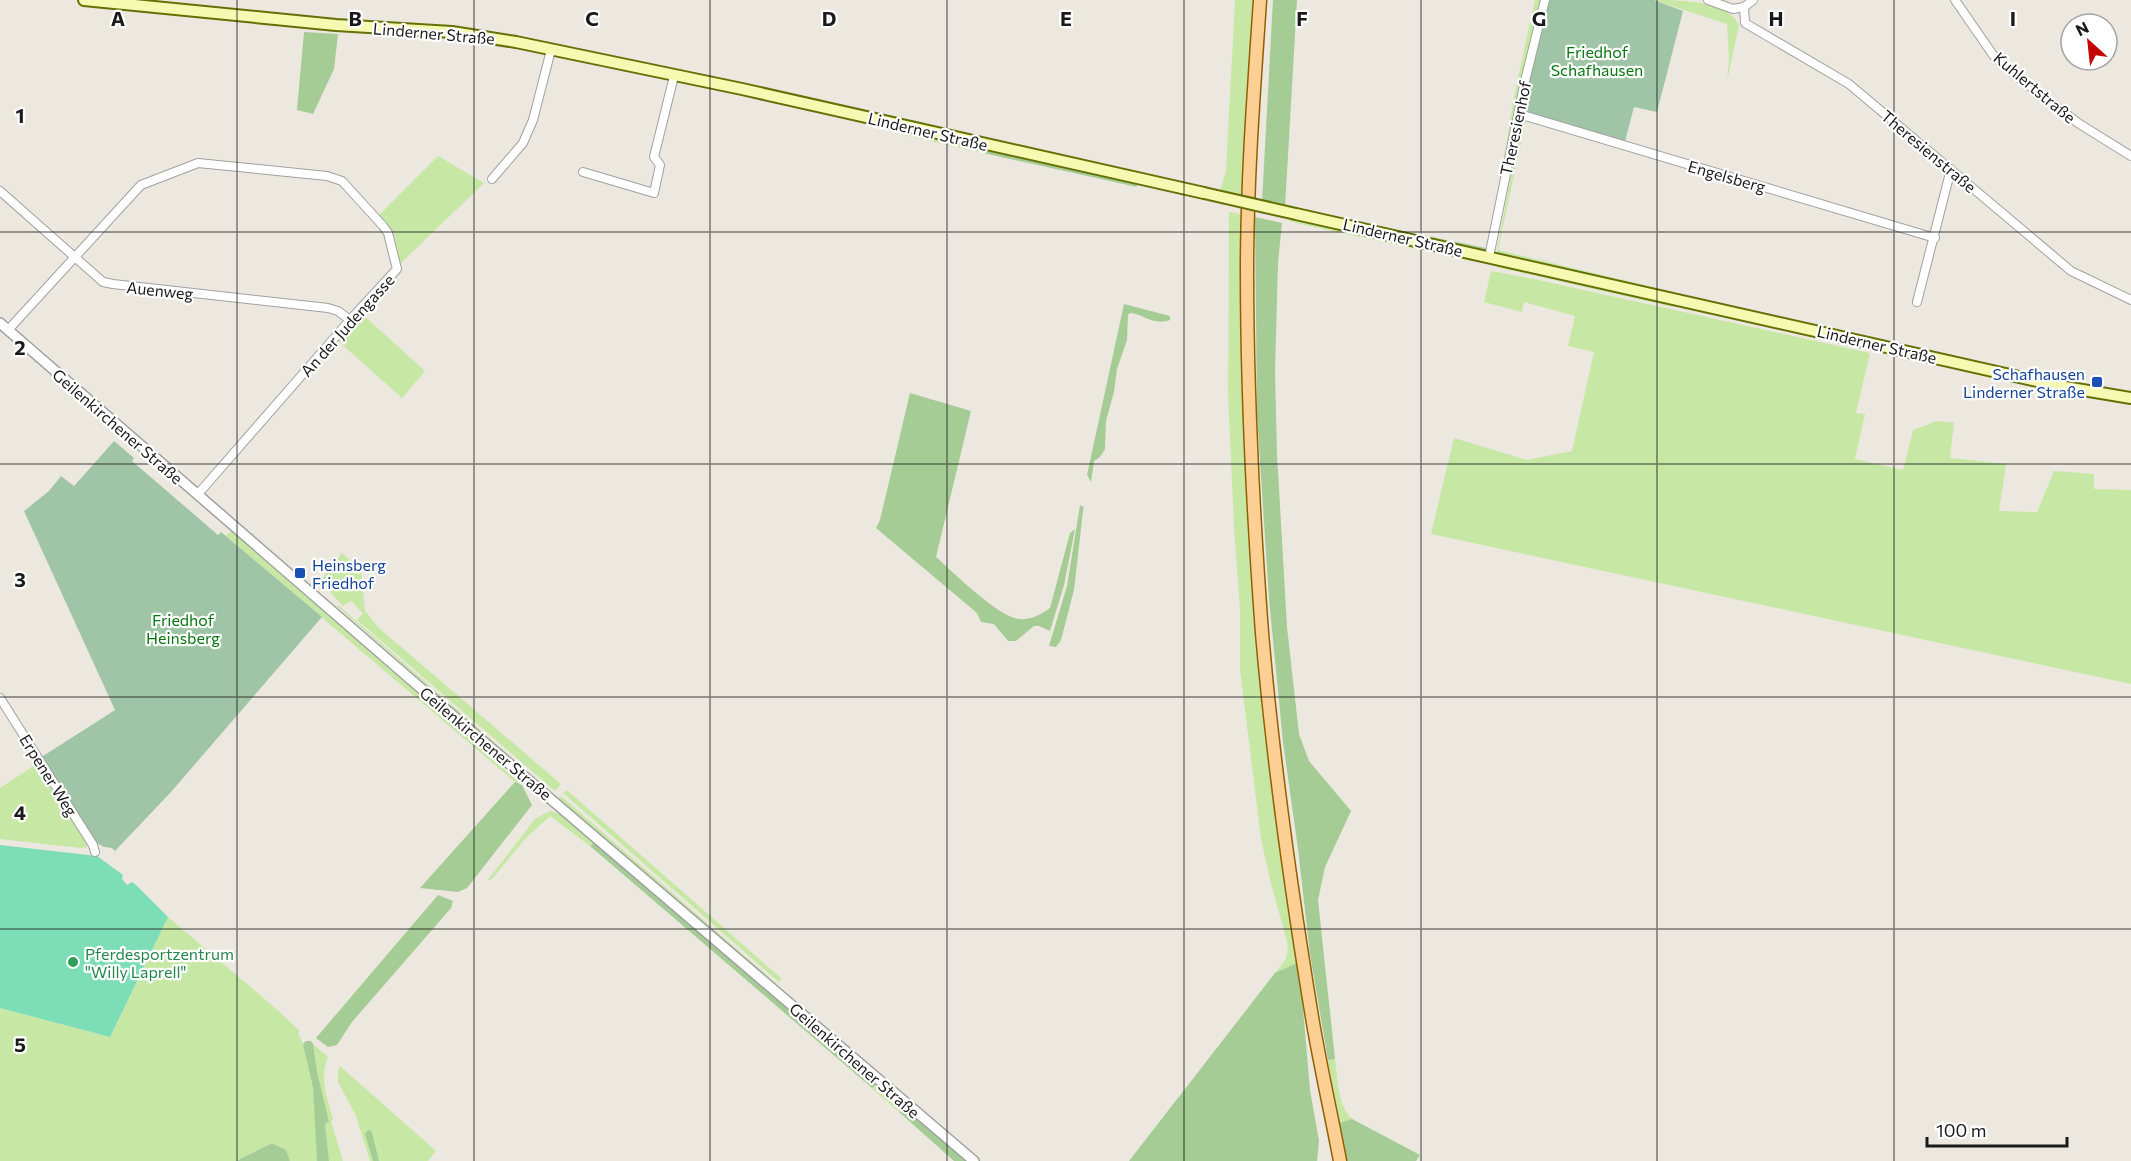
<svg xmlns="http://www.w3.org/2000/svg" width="2131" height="1161" font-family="Commissioner,sans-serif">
<rect width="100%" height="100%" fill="#ece8df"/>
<g fill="#c6e8a4">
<path d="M1235 0H1257L1246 199 1219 194 1226 171Z"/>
<path d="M1535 0H1540L1502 172 1514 96Z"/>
<path d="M1654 0C1679 0 1727 0 1739 25L1727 81 1729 60 1727 24Z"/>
<path d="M1526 120 1498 250 1673 292 1676 295 1499 257 1497 250 1521 121Z"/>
<path d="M906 133 983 150V153L904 135Z"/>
<path d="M438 156 484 183 400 264C396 243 396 229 379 215Z"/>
<path d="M1285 204 1345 219 1417 234 1413 237 1285 207Z"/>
<path d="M1229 212 1245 215 1241 330 1248 540 1265 739 1279 820 1299 962 1275 973 1284 962 1288 952 1287 941 1271 884 1261 839 1240 670V610L1234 528 1228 392Z"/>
<path d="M1291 218 1481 260 1482 263 1305 225 1289 221Z"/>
<path d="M1500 265 1674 304 1673 307 1496 267Z"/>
<path d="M1491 271 1534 279 1870 353 1856 413 1865 414 1855 459 1903 470 1913 430 1937 421 1954 423 1950 458 2006 464 1999 511 2037 512 2054 471 2094 474V489L2131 490V684L1431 534 1454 438 1527 460 1572 451 1594 352 1568 346 1575 316 1524 302 1522 312 1484 302Z"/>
<path d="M1678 305 1905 355V358L1677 307Z"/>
<path d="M361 313 425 371 402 398 337 340Z"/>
<path d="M231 531 326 612 522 785 515 782 226 536Z"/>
<path d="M342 553 361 570 365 611 379 628 561 784 555 791 357 620 363 613 351 601 343 606 320 581Z"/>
<path d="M338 605 551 792 550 794 337 606Z"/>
<path d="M35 765 87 842V847L81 848 0 839V788Z"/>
<path d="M567 790 782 979 779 982 563 793Z"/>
<path d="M561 796 777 984 775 986 558 798Z"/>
<path d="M550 811 559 814 595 842 590 846 550 816 525 839 492 879 487 881 535 819Z"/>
<path d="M168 917 274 1007 300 1031 298 1033C318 1071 315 1119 317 1161H290L286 1150 272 1143 236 1161H0V1008L110 1037Z"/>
<path d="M781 988 791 997 981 1161H978L779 990Z"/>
<path d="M313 1044 328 1057C319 1079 327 1097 333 1119L331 1121 343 1161H329L324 1124 329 1123 317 1071Z"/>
<path d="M1335 1059C1338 1079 1337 1104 1352 1119L1339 1123 1328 1060Z"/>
<path d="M340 1066 436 1151 428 1161H370L356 1116 338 1082V1071Z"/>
<path d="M876 1085 904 1107 899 1112 872 1088Z"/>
</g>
<g fill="#a5cc94">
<path d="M1273 0H1297L1285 207 1262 202Z"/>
<path d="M304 32 338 34 334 69 313 114 297 110Z"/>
<path d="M983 150 1136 184 1137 187 983 153Z"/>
<path d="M1255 217 1282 223 1278 263 1275 372 1277 454 1287 627 1299 734 1309 761 1351 811 1325 867 1318 900 1335 1059 1328 1060 1310 954 1298 849 1283 742 1269 599 1257 415Z"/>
<path d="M1417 234 1486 248V251L1480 252 1413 237Z"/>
<path d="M1124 304 1170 316V320C1153 326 1144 314 1130 313L1128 315 1127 340 1117 369 1114 392 1106 421 1105 449 1100 457 1094 461 1091 482 1087 475Z"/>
<path d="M910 393 971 411 936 557C953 572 998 617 1019 619 1031 620 1040 615 1050 608L1070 533 1075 529 1064 585 1050 631 1039 626H1034L1016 641H1008L994 624 981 622 977 613 876 528 880 520Z"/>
<path d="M1080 505 1084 507 1083 511 1074 590 1061 640 1056 647 1049 646 1067 586Z"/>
<path d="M515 782 522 785 532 805 467 888 458 892 420 888Z"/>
<path d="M595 842 876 1085 872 1088 590 846Z"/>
<path d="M438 895 453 901 451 908 352 1022 337 1045 328 1047 316 1038Z"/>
<path d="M1299 962 1310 1090 1319 1141 1317 1161H1129L1275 973Z"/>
<path d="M306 1041H311L313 1044 317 1071 329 1122 325 1124 329 1161H317L313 1087 303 1044Z"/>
<path d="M904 1107 967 1161H954L899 1112Z"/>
<path d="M1352 1119 1420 1155 1416 1161H1347L1339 1123Z"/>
<path d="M370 1130 372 1133 379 1161H373L365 1134 367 1131Z"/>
<path d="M272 1143 286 1150 290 1161H236Z"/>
</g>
<g fill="#a0c5a6">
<path d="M1549 0H1654L1683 11 1657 112 1634 107 1624 145 1522 113Z"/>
<path d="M114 441 134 458 132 461 218 535 221 532 322 617 171 792 115 851 112 848 104 847 93 841 40 758 115 710 24 511 49 491 61 476 74 486Z"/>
</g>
<path fill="#7cddb7" d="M0 845 97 856 123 875 122 879 127 885 132 882 136 885 168 917 110 1037 0 1008Z"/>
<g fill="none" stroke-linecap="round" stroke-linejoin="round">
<defs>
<g id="minor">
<path d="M1708 0 1733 9 1744 7"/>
<path d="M1753 0 1744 7 1745 23 1849 84 2071 271 2131 300"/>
<path d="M1955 0 1993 55 2015 75 2078 123 2131 156"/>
<path d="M1519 114 1935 238"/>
<path d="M583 172 654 193 660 165 654 157 674 76"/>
<path d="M492 179 523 143 533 120 551 50"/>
<path d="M0 191 103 282 113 284 328 308 338 311 350 320"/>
<path d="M1489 257 1525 81 1545 0"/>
<path d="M1917 302 1951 169"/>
<path d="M8 330 141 185 198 163 327 176 342 181 383 226 388 233 397 269 350 320 198 494"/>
<path d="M0 698 93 845 95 852"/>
</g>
<path id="tertiary" d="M0 323 416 684 974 1161"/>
<g id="secondary">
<path d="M84 0 336 25 452 32 516 42 742 89 1204 193"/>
<path d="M1296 214 2059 386 2131 398"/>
</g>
<path id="primary" d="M1260 0C1254 89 1247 180 1247 270 1247 391 1253 512 1262 633 1273 761 1291 890 1312 1017 1320 1065 1331 1113 1340 1161"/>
</defs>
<use href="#minor" stroke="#a1a1a1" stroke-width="10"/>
<use href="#tertiary" stroke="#a1a1a1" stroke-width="12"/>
<use href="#secondary" stroke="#646f04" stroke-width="14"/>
<use href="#primary" stroke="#916000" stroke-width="15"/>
<use href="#minor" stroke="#fff" stroke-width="8"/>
<use href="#tertiary" stroke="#fff" stroke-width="9"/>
<use href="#secondary" stroke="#f6f9b1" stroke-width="10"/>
<use href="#primary" stroke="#fccf95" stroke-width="12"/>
<defs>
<path id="secondary-bridge" d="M1204 193 1296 214"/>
</defs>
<use href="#secondary-bridge" stroke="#646f04" stroke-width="14" stroke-linecap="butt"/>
<use href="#secondary-bridge" stroke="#f6f9b1" stroke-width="10"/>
</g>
<path fill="none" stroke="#1a1a1a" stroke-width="1.5" stroke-opacity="0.55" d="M237 0V1161M474 0V1161M710 0V1161M947 0V1161M1184 0V1161M1421 0V1161M1657 0V1161M1894 0V1161M0 232H2131M0 464H2131M0 697H2131M0 929H2131"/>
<g fill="#1a4fb4" stroke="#fff" stroke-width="2">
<rect x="2091" y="376" width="12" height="12" rx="3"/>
<rect x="294" y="567" width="12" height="12" rx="3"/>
</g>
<circle fill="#2e9e5b" stroke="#fff" stroke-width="2" cx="73" cy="962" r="6"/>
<g text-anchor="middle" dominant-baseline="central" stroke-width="4.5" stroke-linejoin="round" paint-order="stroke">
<g font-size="16" fill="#1a1a1a" stroke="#fff">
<text transform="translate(434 33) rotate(5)">Linderner Straße</text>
<text transform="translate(2035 87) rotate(40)">Kuhlertstraße</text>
<text transform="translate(1515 128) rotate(-78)">Theresienhof</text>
<text transform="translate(928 131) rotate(13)">Linderner Straße</text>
<text transform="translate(1929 151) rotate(40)">Theresienstraße</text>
<text transform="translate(1727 176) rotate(16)">Engelsberg</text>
<text transform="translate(1403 237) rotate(13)">Linderner Straße</text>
<text transform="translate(160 290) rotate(6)">Auenweg</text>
<text transform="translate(347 325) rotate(-48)">An der Judengasse</text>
<text transform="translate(1877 344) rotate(13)">Linderner Straße</text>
<text transform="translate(118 426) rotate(41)">Geilenkirchener Straße</text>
<text transform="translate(486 743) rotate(40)">Geilenkirchener Straße</text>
<text transform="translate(49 775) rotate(58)">Erpener Weg</text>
<text transform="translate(855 1060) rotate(41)">Geilenkirchener Straße</text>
</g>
<g font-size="16" fill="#0a7613" stroke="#fff">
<text x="1597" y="51">Friedhof<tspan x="1597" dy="18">Schafhausen</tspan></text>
<text x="183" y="619">Friedhof<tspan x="183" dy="18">Heinsberg</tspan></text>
</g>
<g font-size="16" fill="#164399" stroke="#fff" text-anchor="end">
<text x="2085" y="373">Schafhausen<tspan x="2085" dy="18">Linderner Straße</tspan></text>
<text x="312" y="564" text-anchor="start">Heinsberg<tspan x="312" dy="18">Friedhof</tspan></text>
</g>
<g font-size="16" fill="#27864d" stroke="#fff" text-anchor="start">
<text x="85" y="953">Pferdesportzentrum<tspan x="85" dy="18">"Willy Laprell"</tspan></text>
</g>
</g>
<g font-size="20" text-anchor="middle" font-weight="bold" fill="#1a1a1a" stroke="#fff" stroke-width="4.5" stroke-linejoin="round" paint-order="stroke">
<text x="118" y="26">A</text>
<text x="355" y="26">B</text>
<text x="592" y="26">C</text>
<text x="829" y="26">D</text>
<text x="1066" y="26">E</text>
<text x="1302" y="26">F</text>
<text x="1539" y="26">G</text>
<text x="1776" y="26">H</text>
<text x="2013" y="26">I</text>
<text x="20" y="123">1</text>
<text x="20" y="355">2</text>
<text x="20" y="587">3</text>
<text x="20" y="820">4</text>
<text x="20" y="1052">5</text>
</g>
<g transform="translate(2089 42) rotate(333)"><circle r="28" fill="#ffffff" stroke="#a3a3a3" stroke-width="1.5"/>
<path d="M0-4.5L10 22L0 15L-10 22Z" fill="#c50001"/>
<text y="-9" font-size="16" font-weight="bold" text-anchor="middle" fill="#1a1a1a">N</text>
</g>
<path d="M1927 1137v9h140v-9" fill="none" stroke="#1a1a1a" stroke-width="3"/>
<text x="1936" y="1137" font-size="18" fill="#1a1a1a" stroke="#ffffff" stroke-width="4.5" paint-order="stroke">100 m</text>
</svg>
